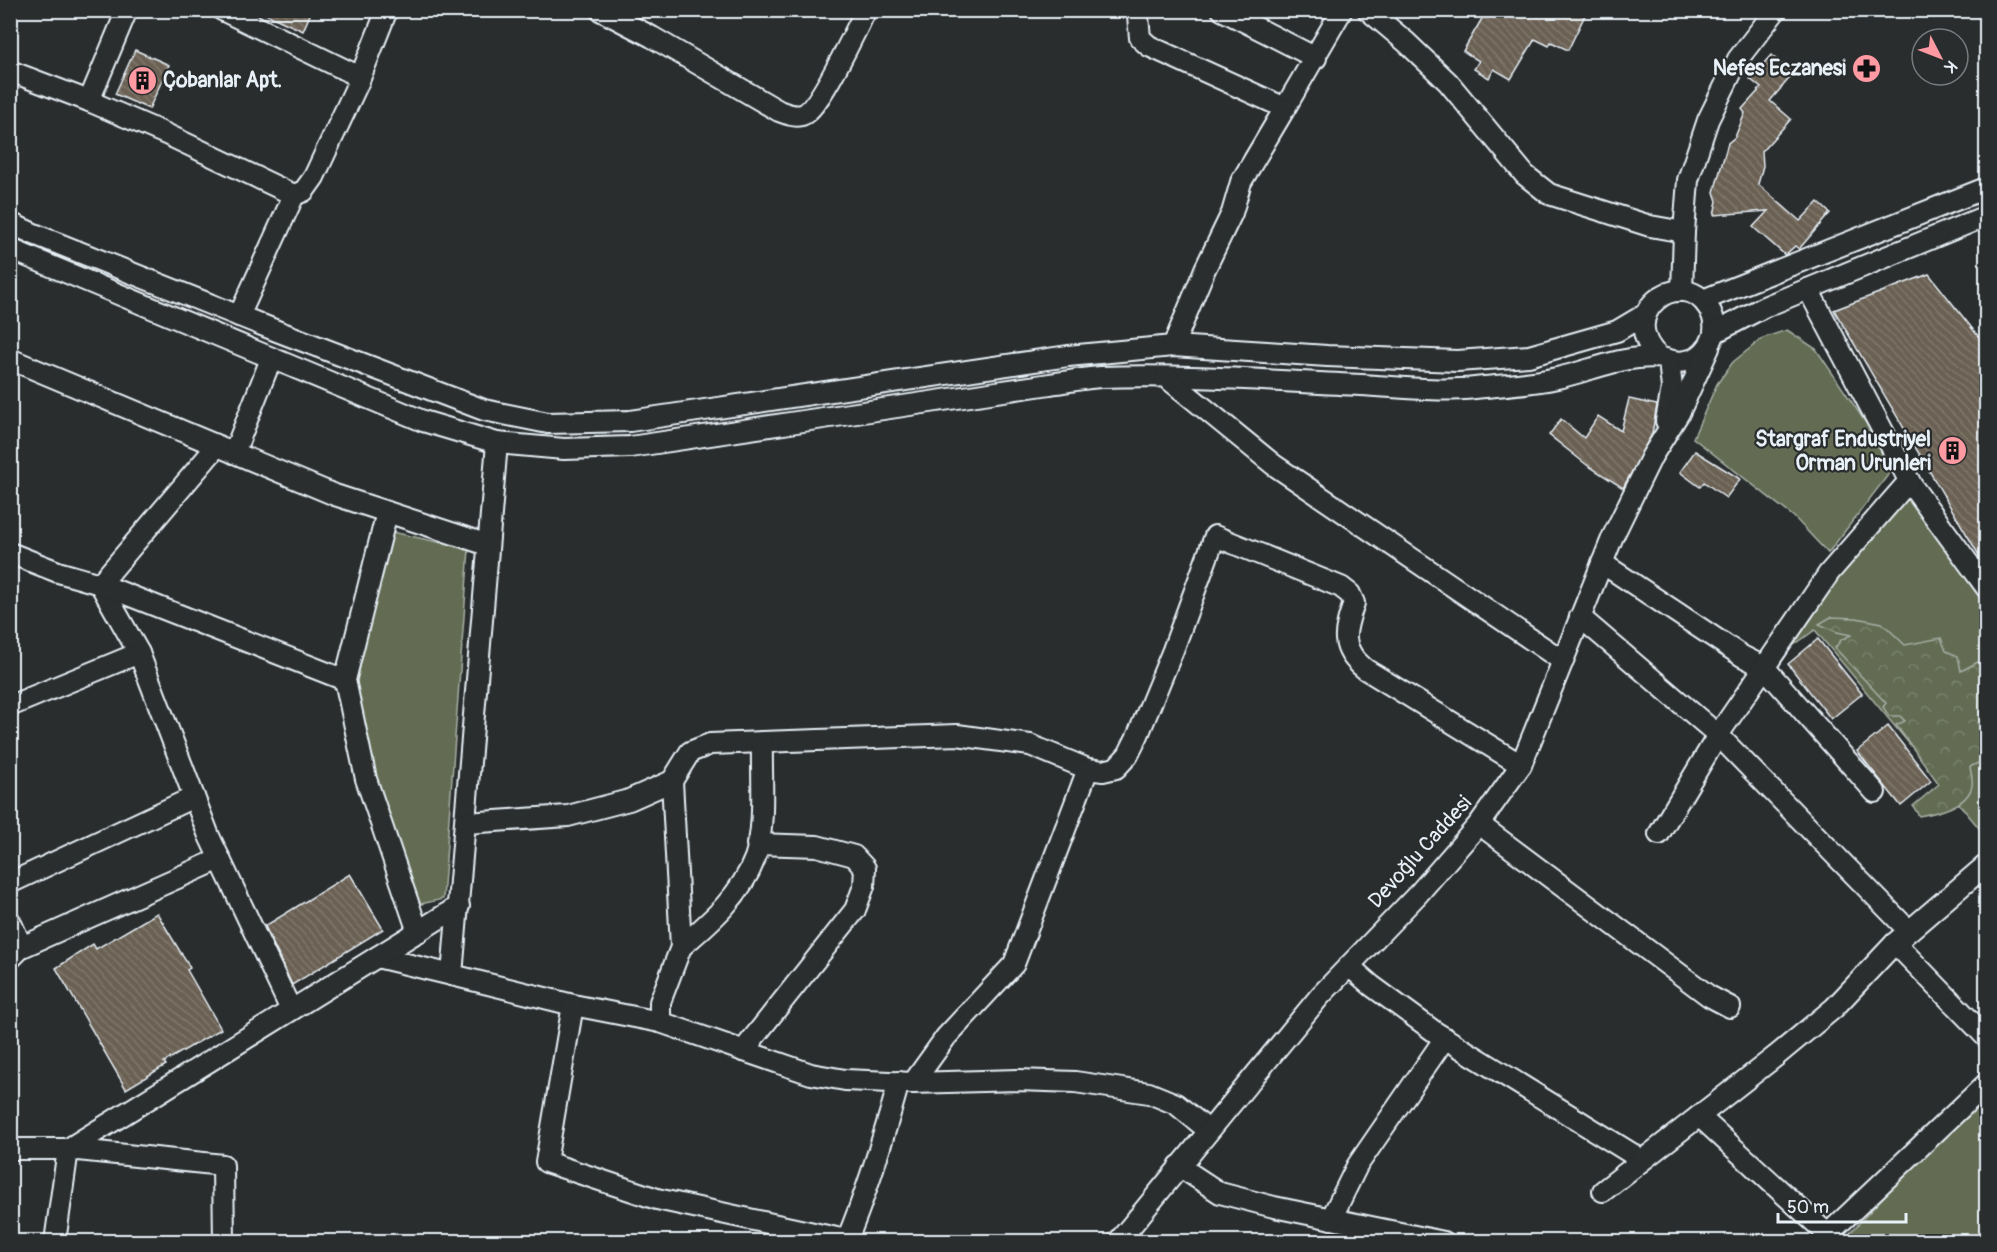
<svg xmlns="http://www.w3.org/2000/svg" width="1997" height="1252" font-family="Pangolin,sans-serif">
<defs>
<pattern id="forest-crowns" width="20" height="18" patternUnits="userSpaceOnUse" patternTransform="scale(1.5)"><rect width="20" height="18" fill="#636c52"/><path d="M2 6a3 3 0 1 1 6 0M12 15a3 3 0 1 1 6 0" fill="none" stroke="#79816c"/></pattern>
<pattern id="building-back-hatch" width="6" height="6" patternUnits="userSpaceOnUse" patternTransform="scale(1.5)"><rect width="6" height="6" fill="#6b6052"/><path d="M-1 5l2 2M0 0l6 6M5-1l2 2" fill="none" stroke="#80776c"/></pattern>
</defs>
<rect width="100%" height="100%" fill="#2a2d2e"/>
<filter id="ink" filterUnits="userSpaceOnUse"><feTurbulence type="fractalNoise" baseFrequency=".0167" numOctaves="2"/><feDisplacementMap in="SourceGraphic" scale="12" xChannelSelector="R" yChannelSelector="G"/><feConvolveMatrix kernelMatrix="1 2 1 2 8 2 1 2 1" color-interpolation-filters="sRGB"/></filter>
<g filter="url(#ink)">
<g fill="#636c52" stroke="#a6aea5" stroke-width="1.5">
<path d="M1787 330 1816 349 1895 466 1828 553 1794 517 1693 438 1717 384 1733 362 1763 338Z"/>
<path d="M1908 495 1986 607V833L1984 834 1815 630 1784 652 1786 641 1897 498Z"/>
<path d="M388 531 469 549 443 899 412 906 370 766 355 691Z"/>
<path d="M1986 1086V1220L1973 1241H1865L1850 1233Z"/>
</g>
<path fill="url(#forest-crowns)" stroke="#a6aea5" stroke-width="1.5" d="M1831 617 1856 618 1882 623 1905 645 1941 638 1946 651 1958 656 1961 671 1978 662 1986 668V759L1970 767C1971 772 1973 781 1972 786 1967 807 1936 813 1919 816L1913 806 1939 784 1896 725 1905 721 1900 716H1889L1883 707 1886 703 1835 648 1841 640 1851 635 1837 632 1819 624Z"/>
<g fill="url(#building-back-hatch)" stroke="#e8f1f8" stroke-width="1.5">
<path d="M257 10H312L303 31Z"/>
<path d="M1487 10H1577L1585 15 1568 50 1551 42 1549 46 1535 39 1511 79 1494 69 1489 78 1474 69 1479 61 1463 51Z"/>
<path d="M135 50 169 65 149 109 115 94Z"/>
<path d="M1771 55 1793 74 1770 101 1791 119 1762 151 1763 166 1758 184 1800 221 1818 202 1830 213 1799 249 1795 246 1785 255 1753 227 1768 211 1714 215 1717 201 1714 192 1728 143 1735 137 1745 113 1742 109 1761 88 1750 79Z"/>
<path d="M1929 274 1986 346V567L1834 310Z"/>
<path d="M1629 399 1657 405 1652 434 1623 488 1587 465 1549 435 1561 419 1584 438 1598 416 1621 431Z"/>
<path d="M1695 451 1740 479 1726 498 1704 482 1700 487 1680 472Z"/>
<path d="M1818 639 1862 694 1831 719 1788 664Z"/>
<path d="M1888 726 1931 781 1901 806 1857 751Z"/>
<path d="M350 874 383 929 292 985 265 926Z"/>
<path d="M157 913 190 968 187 970 221 1029 164 1062 166 1065 126 1089 56 968 93 944 96 949Z"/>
</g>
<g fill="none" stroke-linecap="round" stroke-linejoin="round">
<defs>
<g id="minor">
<path d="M222 10 360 77"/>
<path d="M600 10 652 37 779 111C787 114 795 117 802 115 819 110 856 29 866 10"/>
<path d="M1141 10 1138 16 1140 38 1149 46 1285 108 1342 10"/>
<path d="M1222 10 1316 58"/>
<path d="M1368 10 1406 42 1448 82 1525 175 1549 194 1650 226 1684 232"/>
<path d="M10 71 89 101 166 134 294 195 304 191 314 177 358 83 387 10"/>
<path d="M89 101 127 10"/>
<path d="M10 223 34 234 277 331 484 410 548 423 630 421 1068 356 1173 346 1327 356 1457 361 1529 356 1617 331 1644 315"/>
<path d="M10 249 423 421 497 443 564 449 630 447C737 431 843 415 950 399 983 394 1017 389 1050 384 1067 382 1084 378 1101 377 1187 374 1274 381 1361 385 1398 387 1438 392 1475 388 1502 385 1530 384 1557 378 1581 373 1605 363 1630 359 1638 358 1648 357 1656 357 1667 358 1674 364 1686 361 1699 359 1709 349 1713 337 1716 326 1714 316 1708 307 1680 264 1614 315 1659 357"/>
<path d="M1808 289 1912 486 1986 587"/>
<path d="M1682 291 1684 232 1688 180 1708 120 1738 59 1776 10"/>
<path d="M1703 300 1986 188"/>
<path d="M239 316 294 195"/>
<path d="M1714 333 1764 307 1986 216"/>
<path d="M1173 346 1205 269 1232 213 1241 182 1285 108"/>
<path d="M10 359 335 495 488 545"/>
<path d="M1166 377 1274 465 1563 661"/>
<path d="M1666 421 1672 388 1669 361"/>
<path d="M497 443 452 975 573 1005 660 1022 811 1074 845 1080 913 1083 1018 1080 1075 1082 1149 1093 1176 1104 1208 1130"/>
<path d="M217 446 100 584 139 653 209 836 291 1010"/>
<path d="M234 453 271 359"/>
<path d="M387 512 345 680 366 779 418 932"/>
<path d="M10 553 58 572 100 584 345 680"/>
<path d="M1602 563 1742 656 1764 667 1875 792"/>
<path d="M1580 617 1718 735 1908 930"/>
<path d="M10 706 139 653"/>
<path d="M466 823 568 816 629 800 672 781 690 752 710 744 957 735 1030 745 1088 769 1103 771 1116 768 1128 755 1138 735 1173 650 1215 536 1341 587 1350 594 1354 603C1344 632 1339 648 1365 669L1521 765"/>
<path d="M1479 824 1709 996 1730 1007"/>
<path d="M1659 834 1718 735 1829 573 1909 481"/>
<path d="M10 883 194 797"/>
<path d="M10 921 22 947"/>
<path d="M1895 943 1986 1037"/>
<path d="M681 947C710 922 741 896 755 858 766 827 761 775 762 742"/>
<path d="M377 957 452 975"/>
<path d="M10 959 22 947 220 859"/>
<path d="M1349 966 1372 986 1435 1032 1642 1160"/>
<path d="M573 1005 546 1162 657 1199 846 1240"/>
<path d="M660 1022V1002L681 947 672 781"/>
<path d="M743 1051 855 910 864 886 865 868 854 856 817 846 757 844"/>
<path d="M913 1083 946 1037 1014 964 1088 769"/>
<path d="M1699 1116 1836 1242"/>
<path d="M10 1149H68L223 1165 224 1242"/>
<path d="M1179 1166 1220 1193 1274 1207 1444 1242"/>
<path d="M1603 1191 1776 1056 1834 1008 1895 943 1986 865"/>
<path d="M1331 1219 1357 1166 1445 1038"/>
<path d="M1828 1234 1986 1084"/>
<path d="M55 1242 68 1149 459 906"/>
<path d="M846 1242C868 1190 884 1136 899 1082"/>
<path d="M1118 1242 1320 996 1419 893 1479 824 1521 765 1613 536 1652 456 1679 413 1709 348"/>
</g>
</defs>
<use href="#minor" stroke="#e8f1f8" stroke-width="24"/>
<use href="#minor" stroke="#2a2d2e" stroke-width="20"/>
</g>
</g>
<defs>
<symbol id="pharmacy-disc" viewBox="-11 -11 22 22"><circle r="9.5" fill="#ff9aa2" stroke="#2a2d2e"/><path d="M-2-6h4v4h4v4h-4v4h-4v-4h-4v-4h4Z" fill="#111"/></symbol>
<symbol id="building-disc" viewBox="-11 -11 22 22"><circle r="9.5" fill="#ff9aa2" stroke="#2a2d2e"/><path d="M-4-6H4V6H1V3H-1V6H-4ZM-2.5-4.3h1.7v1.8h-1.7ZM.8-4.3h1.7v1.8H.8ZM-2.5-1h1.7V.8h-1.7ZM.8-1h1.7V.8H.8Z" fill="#111"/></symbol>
</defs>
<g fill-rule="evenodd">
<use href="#pharmacy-disc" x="1850" y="52" width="33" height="33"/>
<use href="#building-disc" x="126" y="64" width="33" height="33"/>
<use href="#building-disc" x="1936" y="434" width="33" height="33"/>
</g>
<g text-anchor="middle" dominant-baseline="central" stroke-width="4.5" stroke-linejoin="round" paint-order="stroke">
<g font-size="21" font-weight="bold" fill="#e8f1f8" stroke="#2a2d2e" text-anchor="end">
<text x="1846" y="68">Nefes Eczanesi</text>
<text x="163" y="80" text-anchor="start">Çobanlar Apt.</text>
<text x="1931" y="439">Stargraf Endustriyel<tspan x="1931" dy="24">Orman Urunleri</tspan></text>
</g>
<g font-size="21" fill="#e8f1f8" stroke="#2a2d2e">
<text transform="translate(1420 852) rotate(-48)">Devoğlu Caddesi</text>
</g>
</g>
<rect width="1997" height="1252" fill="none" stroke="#2a2d2e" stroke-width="36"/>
<rect x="18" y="18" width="1961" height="1216" fill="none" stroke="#e8f1f8" stroke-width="2" filter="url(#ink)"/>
<g transform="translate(1940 57) rotate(132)"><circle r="28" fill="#2a2d2e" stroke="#767b7f" stroke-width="1.5"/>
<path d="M0-4.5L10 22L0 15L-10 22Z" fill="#ff9aa2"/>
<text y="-9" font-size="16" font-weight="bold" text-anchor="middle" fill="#e8f1f8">K</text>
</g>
<path d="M1778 1213v9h128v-9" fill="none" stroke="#e8f1f8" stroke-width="3"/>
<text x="1787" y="1213" font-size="18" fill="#e8f1f8" stroke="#2a2d2e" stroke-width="4.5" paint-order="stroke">50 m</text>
</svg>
